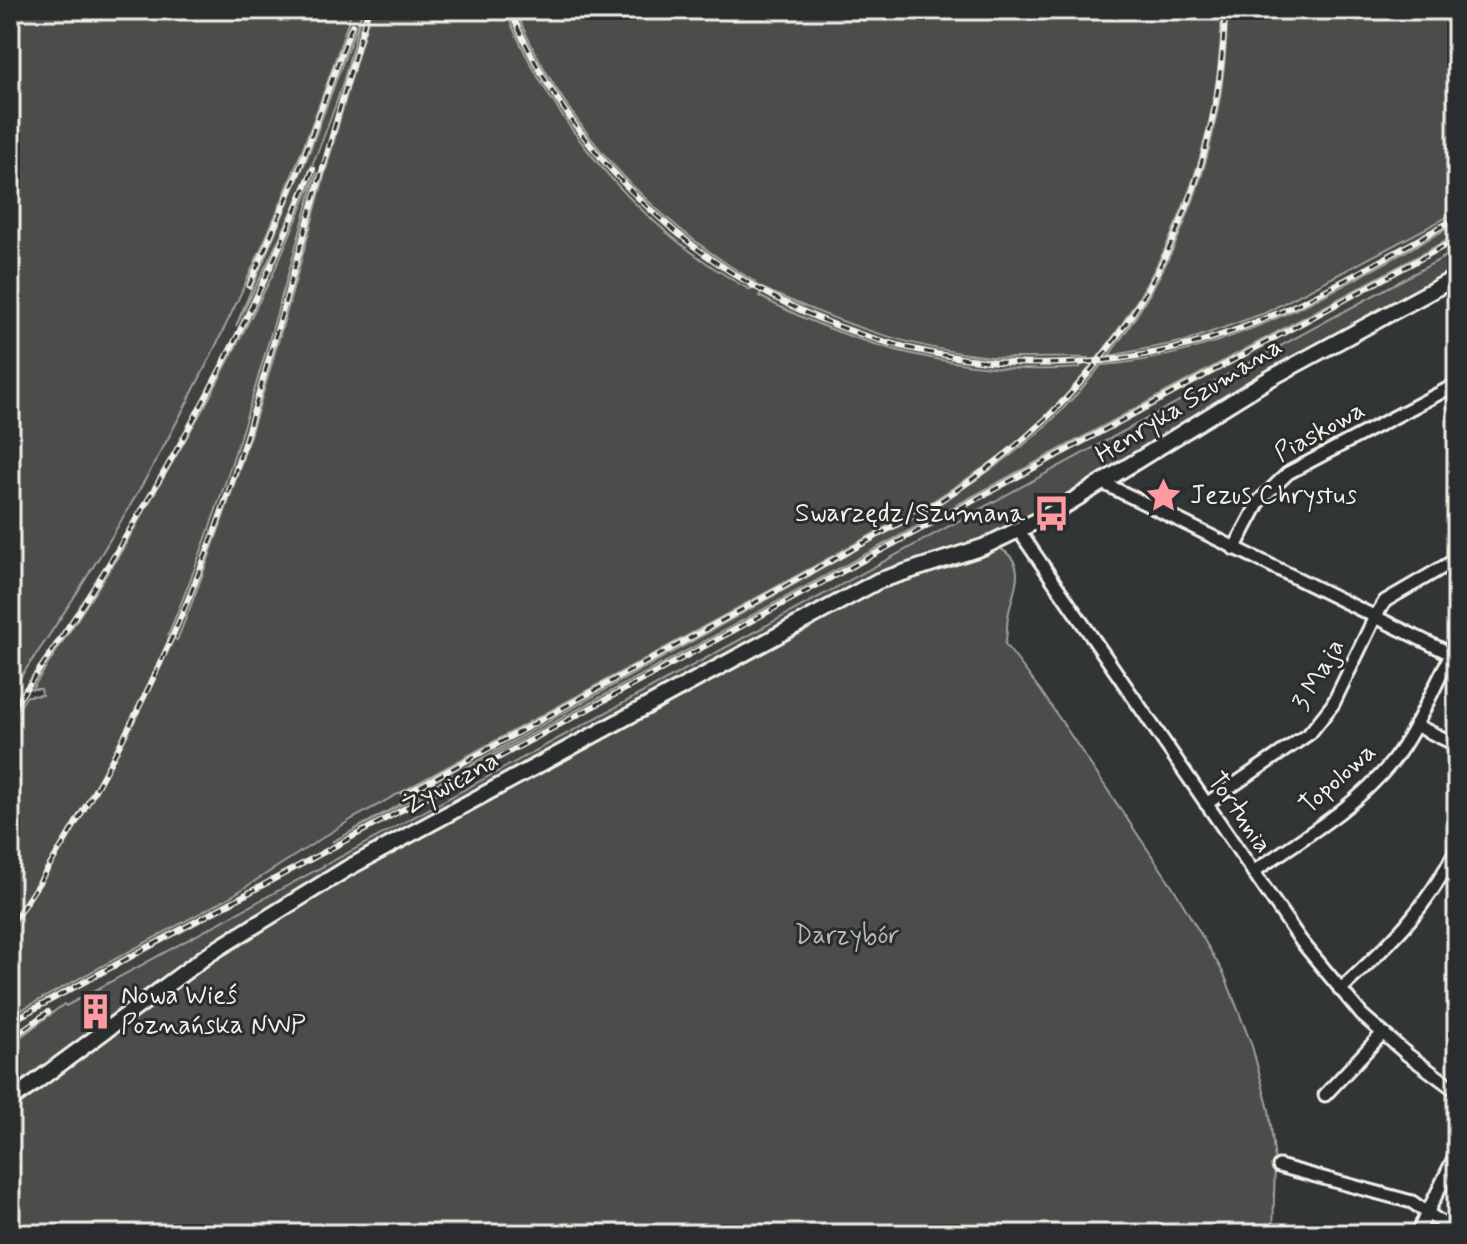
<svg xmlns="http://www.w3.org/2000/svg" width="1467" height="1244" font-family="Mynerve,sans-serif">
<rect width="100%" height="100%" fill="#323535"/>
<filter id="ink" filterUnits="userSpaceOnUse"><feTurbulence type="fractalNoise" baseFrequency=".0125" numOctaves="2"/><feDisplacementMap in="SourceGraphic" scale="16" xChannelSelector="R" yChannelSelector="G"/><feConvolveMatrix kernelMatrix="1 2 1 2 8 2 1 2 1" color-interpolation-filters="sRGB"/></filter>
<g filter="url(#ink)">
<g fill="#404242">
<path d="M352 10H371L254 428 217 538 177 640 168 635 208 535 236 452 314 180 246 330 121 552 32 689 13 688 68 607 146 478 228 320 303 151Z"/>
<path d="M505 10H515L540 61 563 101 591 139 630 185 700 246 764 288 835 321 926 347 1005 358 1088 357 1079 368 1058 370 984 366 928 358 840 333 786 309 742 286 667 232 603 169 548 94Z"/>
<path d="M1222 10H1227L1226 51 1216 124 1197 191 1179 240 1127 330 1061 411 985 475 940 503 361 826 1457 235V250L94 989 10 1045V1016L230 897 352 819 933 501 980 470 1089 369 1121 328 1149 281 1171 236 1200 157 1214 89Z"/>
<path d="M1457 212V223L1321 297 1268 322 1191 349 1102 365 1110 356 1204 335 1265 313Z"/>
</g>
<g fill="#4b4d4c" stroke="#a09f9a" stroke-width="2" fill-rule="evenodd">
<path d="M10 10H352C274 251 159 481 13 688H10Z"/>
<path d="M371 10H505C554 126 639 228 750 290L755 282C648 217 565 126 515 10H1222V13C1219 175 1143 331 1022 438 995 462 963 481 933 501L352 819 230 897 10 1016V721L27 696 42 695 41 689H32L121 552 212 393 272 276 317 172C272 329 232 485 168 635L177 640C261 436 309 221 371 10ZM764 289C838 322 909 349 991 357 1023 360 1057 356 1088 358L1079 368C969 376 856 348 759 296Z"/>
<path d="M1227 10H1457V212L1265 313 1186 341 1110 356 1103 365C1233 356 1345 284 1457 223V235L332 842 940 503C983 476 1025 448 1061 411 1165 304 1227 159 1227 10Z"/>
<path d="M362 11C355 37 349 63 341 89 314 170 275 249 236 326L309 153Z"/>
<path d="M1457 250V272L1151 447 1148 444 1116 463 1118 468 1029 521 1000 535 926 561 447 809 193 965 391 844 920 567 929 575 930 571 998 547C1031 565 1012 590 1008 617 1006 627 1008 634 1005 644L1041 691 1173 887 1224 974 1252 1046 1269 1110 1275 1161 1273 1234H10V1045L64 1004 66 1006Z"/>
</g>
<g fill="none" stroke-linecap="round" stroke-linejoin="round">
<defs>
<g id="minor">
<path d="M1103 483 1457 657"/>
<path d="M1019 531 1301 941 1362 1015 1408 1055 1457 1091"/>
<path d="M1234 549 1260 500 1288 473 1457 384"/>
<path d="M1415 725 1457 745"/>
<path d="M1206 804 1310 733 1333 704 1375 617 1385 601 1457 559"/>
<path d="M1253 872C1301 839 1355 808 1392 762 1417 730 1432 690 1451 655"/>
<path d="M1340 990C1390 944 1426 910 1457 848"/>
<path d="M1325 1095 1382 1034"/>
<path d="M1279 1166 1412 1202 1442 1223 1457 1227"/>
<path d="M1417 1234 1457 1152"/>
</g>
<path id="tertiary" d="M10 1101 209 954 348 868 878 581 983 547 1051 514 1269 379 1457 277"/>
</defs>
<use href="#minor" stroke="#f4f1e8" stroke-width="17"/>
<use href="#tertiary" stroke="#f4f1e8" stroke-width="20"/>
<use href="#minor" stroke="#2a2d2e" stroke-width="11"/>
<use href="#tertiary" stroke="#2a2d2e" stroke-width="14"/>
<defs>
<g id="rail">
<path d="M510 10C624 277 915 420 1196 343 1289 317 1373 264 1457 218"/>
<path d="M348 79 368 10"/>
<path d="M249 286 298 172 352 25"/>
<path d="M10 712C130 543 235 360 313 169"/>
<path d="M404 795 938 502C1114 393 1219 218 1225 10"/>
<path d="M10 926C89 811 155 688 205 557 235 480 257 400 280 320 303 237 327 153 351 69"/>
<path d="M10 1022 1457 239"/>
<path d="M10 1039 48 1012"/>
</g>
</defs>
<use href="#rail" stroke="#f4f1e8" stroke-width="6"/>
<use href="#rail" stroke="#2a2d2e" stroke-width="3" stroke-dasharray="9" stroke-linecap="butt"/>
</g>
</g>
<defs>
<symbol id="sight-bare" viewBox="-9 -9 18 18"><path d="M0-6L1.8-2.2L6-1.7L2.9 1.2L3.7 5.4L0 3.3L-3.7 5.4L-2.9 1.2L-6-1.7L-1.8-2.2Z" fill="#ff9aa2" stroke="#2a2d2e" stroke-width="2.5" paint-order="stroke"/></symbol>
<symbol id="bus-bare" viewBox="-9 -9 18 18"><path d="M-5-6H5V4H4V6H2V4H-2V6H-4V4H-5ZM-3.5-4V0h7V-4ZM-3.5 1.2v1.5H-2V1.2ZM2 1.2v1.5H3.5V1.2Z" fill="#ff9aa2" stroke="#2a2d2e" stroke-width="2.5" paint-order="stroke"/></symbol>
<symbol id="building-bare" viewBox="-9 -9 18 18"><path d="M-4-6H4V6H1V3H-1V6H-4ZM-2.5-4.3h1.7v1.8h-1.7ZM.8-4.3h1.7v1.8H.8ZM-2.5-1h1.7V.8h-1.7ZM.8-1h1.7V.8H.8Z" fill="#ff9aa2" stroke="#2a2d2e" stroke-width="2.5" paint-order="stroke"/></symbol>
</defs>
<g fill-rule="evenodd">
<use href="#sight-bare" x="1138" y="470" width="51" height="51"/>
<use href="#bus-bare" x="1026" y="488" width="51" height="51"/>
<use href="#building-bare" x="70" y="986" width="51" height="51"/>
</g>
<g text-anchor="middle" dominant-baseline="central" stroke-width="6" stroke-linejoin="round" paint-order="stroke">
<g font-size="26" fill="#f4f1e8" stroke="#2a2d2e">
<text transform="translate(1189 401) rotate(-32)">Henryka Szumana</text>
<text transform="translate(1320 432) rotate(-29)">Piaskowa</text>
<text transform="translate(1319 675) rotate(-60)">3 Maja</text>
<text transform="translate(1338 779) rotate(-42)">Topolowa</text>
<text transform="translate(451 784) rotate(-29)">Żywiczna</text>
<text transform="translate(1239 813) rotate(55)">Tortunia</text>
</g>
<g font-size="26" fill="#f4f1e8" stroke="#2a2d2e" text-anchor="start">
<text x="1190" y="496">Jezus Chrystus</text>
<text x="1025" y="514" text-anchor="end">Swarzędz/Szumana</text>
<text x="121" y="996">Nowa Wieś<tspan x="121" dy="30">Poznańska NWP</tspan></text>
</g>
<g font-size="26" fill="#b9b8b1" stroke="#2a2d2e">
<text x="847" y="936">Darzybór</text>
</g>
</g>
<rect width="1467" height="1244" fill="none" stroke="#2a2d2e" stroke-width="40"/>
<rect x="20" y="20" width="1427" height="1204" fill="none" stroke="#f4f1e8" stroke-width="3" filter="url(#ink)"/>
</svg>
